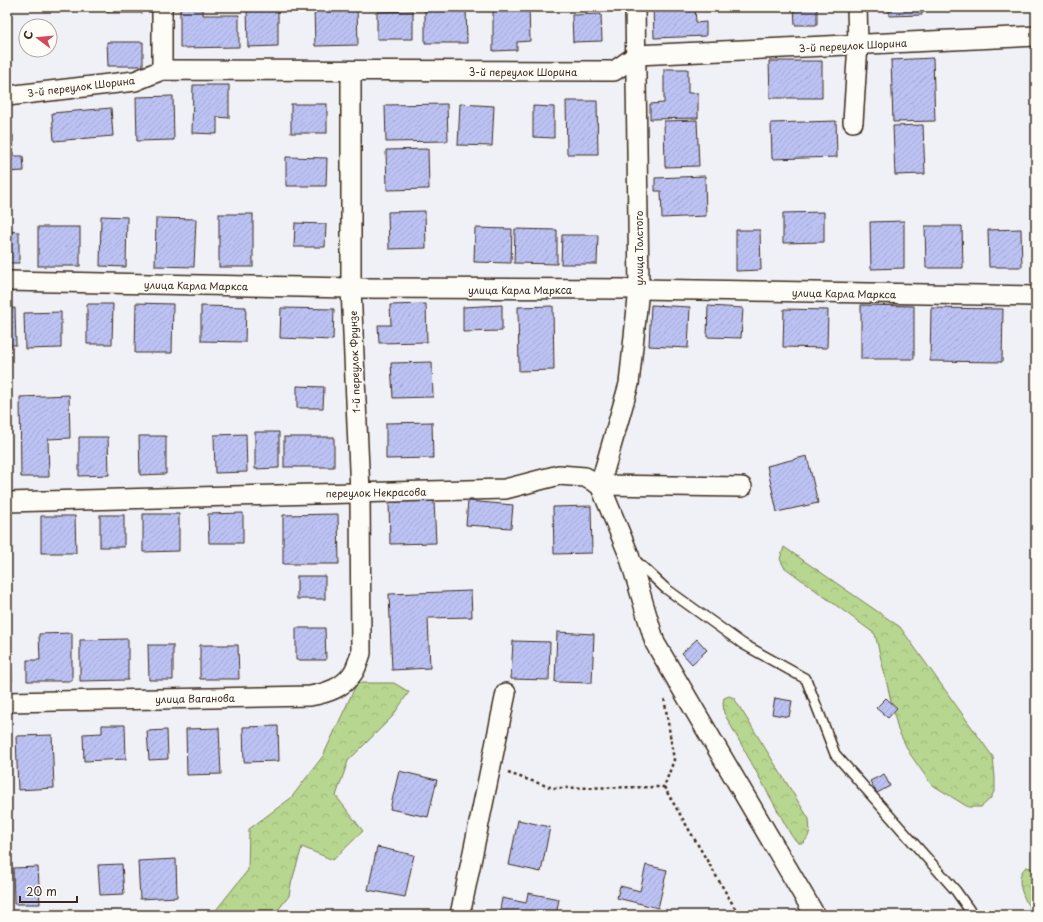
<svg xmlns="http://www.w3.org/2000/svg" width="1043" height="922" font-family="'Playpen Sans',sans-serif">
<defs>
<pattern id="forest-crowns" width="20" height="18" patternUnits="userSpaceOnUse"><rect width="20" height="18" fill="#b7d68f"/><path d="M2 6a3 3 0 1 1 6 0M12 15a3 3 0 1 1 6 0" fill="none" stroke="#9eb87b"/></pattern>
<pattern id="building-hatch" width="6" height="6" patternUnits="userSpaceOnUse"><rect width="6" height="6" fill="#bcc3f4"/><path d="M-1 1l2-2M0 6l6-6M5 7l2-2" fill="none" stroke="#a2a8d1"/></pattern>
</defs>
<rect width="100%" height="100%" fill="#f0f1f6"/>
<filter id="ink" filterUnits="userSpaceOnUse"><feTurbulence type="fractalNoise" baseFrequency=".025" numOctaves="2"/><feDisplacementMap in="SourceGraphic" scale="8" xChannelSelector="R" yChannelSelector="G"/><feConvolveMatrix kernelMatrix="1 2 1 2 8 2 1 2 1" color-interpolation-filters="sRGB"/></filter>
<g filter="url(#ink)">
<g fill="url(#forest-crowns)" stroke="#798056">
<path d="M784 547 900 627 993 757 995 777V790L990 799 981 807H968L931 784 910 754 898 730 875 634 784 567 780 559Z"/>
<path d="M357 683H394L409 692 392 717 348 761 336 796 363 831 333 860 302 847 291 884 289 896 274 915H204L216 910 248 870 249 829 291 798 323 756Z"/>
<path d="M729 696 734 698 809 819C810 829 811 836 803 843H798L791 835 724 713 723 703 724 698Z"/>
<path d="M1026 867 1031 868 1036 874V915H1034C1026 903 1012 879 1026 867Z"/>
</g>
<g fill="url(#building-hatch)" stroke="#3b2a1e">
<rect x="107" y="7" width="35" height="6"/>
<path d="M180 7H203V15H239V47L180 48Z"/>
<path d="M247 7H278V46L248 47Z"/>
<path d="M314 7H357L358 45 315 46Z"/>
<path d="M425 7H466L467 43H425Z"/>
<path d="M493 7H529L530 41 517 42V50L493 51Z"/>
<path d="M653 7H695L696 23 706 22V36L654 38Z"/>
<path d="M794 7H817V25H795Z"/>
<path d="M889 7H922V15L889 16Z"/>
<path d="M413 11V39H377V12Z"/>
<path d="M601 14 602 41 573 42 572 15Z"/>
<path d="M107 42H143V66H108Z"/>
<path d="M933 58 935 121 893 122 891 60Z"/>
<path d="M769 61H822V98H770Z"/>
<path d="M664 69H688V93H698V118L650 119V104L664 103Z"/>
<path d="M193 85H229V118L217 117V134L192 133Z"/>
<path d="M173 96 174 140 137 141 136 97Z"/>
<path d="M566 101H597L598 154H567Z"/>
<rect x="291" y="104" width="36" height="29"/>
<path d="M447 104 448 141 386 142 385 105Z"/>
<path d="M460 104 494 106 492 146 458 145Z"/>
<path d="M533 106 554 107V138L533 137Z"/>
<path d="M111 108 113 136 54 141 52 113Z"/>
<path d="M697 120 699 166 665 167 664 121Z"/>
<path d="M836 121 837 157 772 159 771 123Z"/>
<path d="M923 125 925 174 895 175 893 126Z"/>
<path d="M7 135H13V156H23L24 171 7 172Z"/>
<path d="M428 149 429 189 387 190 386 150Z"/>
<path d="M286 157 327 158 326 186H286Z"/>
<path d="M705 176 706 216 662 218 661 191H655V178Z"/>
<path d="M425 211 426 248 389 249 388 212Z"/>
<path d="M824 212V242L783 243V213Z"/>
<rect x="219" y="214" width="34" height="53"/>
<path d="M101 216 127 217 126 267 100 266Z"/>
<path d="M156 218 196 219 194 267 155 266Z"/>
<path d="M904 221V268L871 269 870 222Z"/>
<path d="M295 223 326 224 325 247H294Z"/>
<path d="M925 226H962L963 268H926Z"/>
<rect x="38" y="227" width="42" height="39"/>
<path d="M475 228 512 229 511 263 474 262Z"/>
<path d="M515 229 557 230V264L514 263Z"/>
<path d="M1021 229 1022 267H989L988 230Z"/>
<path d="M736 230H760L761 270 736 271Z"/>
<path d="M7 231 19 232V263H7Z"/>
<path d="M562 235H598L597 264H561Z"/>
<path d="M136 303 173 304 172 353H135Z"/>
<path d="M87 304H113L112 344H87Z"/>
<path d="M426 304 427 342 379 343 378 325H391L390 305Z"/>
<path d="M502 305V331L463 332V307Z"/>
<path d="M651 305 690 307 688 348 649 346Z"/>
<path d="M861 305 914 306V359H861Z"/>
<path d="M201 306 246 307 245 342 201 341Z"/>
<path d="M553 306 554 370 519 371 518 307Z"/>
<path d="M708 306 743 308 741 338 707 337Z"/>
<path d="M15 308 16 345H7V309Z"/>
<path d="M281 308 334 309 333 340 280 338Z"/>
<path d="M931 308 1003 309 1002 362 930 361Z"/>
<path d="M784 309 828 310 827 348 783 347Z"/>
<path d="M61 312V348L25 349 24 313Z"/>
<path d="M432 362 433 397 393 398 391 363Z"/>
<path d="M297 386 324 387 323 408H297Z"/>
<path d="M69 395 70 438 48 439 49 477H21L20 397Z"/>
<path d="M432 422 433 458 386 459V423Z"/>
<path d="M255 432H279V468L255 469Z"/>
<path d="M246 434 247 472 215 473 214 435Z"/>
<path d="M139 436H166V474L140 475Z"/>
<path d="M79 437H108L109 475 79 476Z"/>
<rect x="284" y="437" width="50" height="30"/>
<path d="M807 456 818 503 777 512 767 466Z"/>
<path d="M434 501 436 543 390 544 389 502Z"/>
<path d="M468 501 513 505 511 528 466 525Z"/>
<path d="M591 506 592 553 554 554 553 507Z"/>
<path d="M243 513V543H209L208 514Z"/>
<path d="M143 514H179V551L143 552Z"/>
<path d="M338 514 339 564H283V515Z"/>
<rect x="100" y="515" width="24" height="32"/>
<path d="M41 516H75L76 553H41Z"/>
<rect x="297" y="576" width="28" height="23"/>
<path d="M471 591 472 617 428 618 430 668 392 670 389 594Z"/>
<path d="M296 628H325L326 660H296Z"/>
<path d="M557 632 594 634 592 683 555 682Z"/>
<path d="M72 633V681H27V660H40L39 634Z"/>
<path d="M128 639V680L80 681V640Z"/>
<path d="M697 639 707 650 692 664 682 653Z"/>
<path d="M7 640H11L12 682H7Z"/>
<path d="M513 641 550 642 549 680 511 679Z"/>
<path d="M148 645H173V680H149Z"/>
<path d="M200 645H238L239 679H200Z"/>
<path d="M775 698 792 701 789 717 772 714Z"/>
<path d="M886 698 897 708 888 718 876 708Z"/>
<path d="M102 725H125L126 759 84 761 83 734 102 733Z"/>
<path d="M278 726 279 761 244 762 243 727Z"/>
<path d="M219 728 221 774 187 775 186 729Z"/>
<path d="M167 730 168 759 149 760 147 731Z"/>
<path d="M52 735 54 788 18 790 16 736Z"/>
<path d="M399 771 437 780 428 817 390 809Z"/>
<path d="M884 774 890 786 877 793 870 781Z"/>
<path d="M518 820 550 827 541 872 509 865Z"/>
<path d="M377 847 414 855 405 897 368 890Z"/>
<path d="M176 859 177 897 140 899 138 861Z"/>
<path d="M122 864 124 894 100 895 98 865Z"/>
<path d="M646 865 667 870 658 908 617 898 620 886 640 891Z"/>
<path d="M38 867 40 904H14L13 868Z"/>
<path d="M528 893 559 899 556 915H499L502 898 526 903Z"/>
</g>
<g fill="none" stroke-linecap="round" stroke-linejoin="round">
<defs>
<path id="service" d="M634 559 665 588 743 644 806 679 835 754 956 891 973 915"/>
<g id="minor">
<path d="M162 7V70"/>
<path d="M635 7 639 289 629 384 600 485 629 555 655 643 815 915"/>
<path d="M7 96 135 81 162 70 614 71 637 55 1036 36"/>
<path d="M853 122 858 44 857 7"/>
<path d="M7 281 351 288 639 289 1033 296"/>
<path d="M7 502 505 489 559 475 585 477 600 485 742 487"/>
<path d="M7 702 310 696C327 693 343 688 353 673 357 667 359 659 361 653L360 492 351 288V71"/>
<path d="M460 915 506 693"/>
</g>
</defs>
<use href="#service" stroke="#3b2a1e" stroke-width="12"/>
<use href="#minor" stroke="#3b2a1e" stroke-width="22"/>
<g stroke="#3b2a1e" stroke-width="2.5" stroke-dasharray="3 3" stroke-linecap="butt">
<path d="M508 773 553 788 664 787 674 760 664 697"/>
<path d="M664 787 739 915"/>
</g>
<use href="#service" stroke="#fdfcf7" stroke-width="9"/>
<use href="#minor" stroke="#fdfcf7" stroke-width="19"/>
</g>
</g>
<g text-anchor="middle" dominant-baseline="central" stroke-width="3.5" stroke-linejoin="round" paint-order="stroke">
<g font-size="10" fill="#3b2a1e" stroke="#fdfcf7">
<text transform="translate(853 45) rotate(-3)">3-й переулок Шорина</text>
<text x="523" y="71">3-й переулок Шорина</text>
<text transform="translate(81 86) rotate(-7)">3-й переулок Шорина</text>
<text transform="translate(638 248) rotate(-90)">улица Толстого</text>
<text transform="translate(196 285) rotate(1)">улица Карла Маркса</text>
<text x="520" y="289">улица Карла Маркса</text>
<text transform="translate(844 293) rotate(1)">улица Карла Маркса</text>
<text transform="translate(354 362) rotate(-92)">1-й переулок Фрунзе</text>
<text transform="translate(376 492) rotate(-1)">переулок Некрасова</text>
<text transform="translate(195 698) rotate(-1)">улица Ваганова</text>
</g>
</g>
<rect width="1043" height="922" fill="none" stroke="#fdfcf7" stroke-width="24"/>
<rect x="12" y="12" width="1019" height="898" fill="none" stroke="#3b2a1e" stroke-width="1.5" filter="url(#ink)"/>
<g transform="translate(38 38) rotate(286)"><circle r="19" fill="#fdfcf7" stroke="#afa8a0"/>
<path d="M0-3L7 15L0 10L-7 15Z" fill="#d1495b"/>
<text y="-6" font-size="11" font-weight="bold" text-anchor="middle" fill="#3b2a1e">С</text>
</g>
<path d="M20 896v6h57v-6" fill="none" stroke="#3b2a1e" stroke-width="2"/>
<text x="26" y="896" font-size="12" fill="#3b2a1e" stroke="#fdfcf7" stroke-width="3" paint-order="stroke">20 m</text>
</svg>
